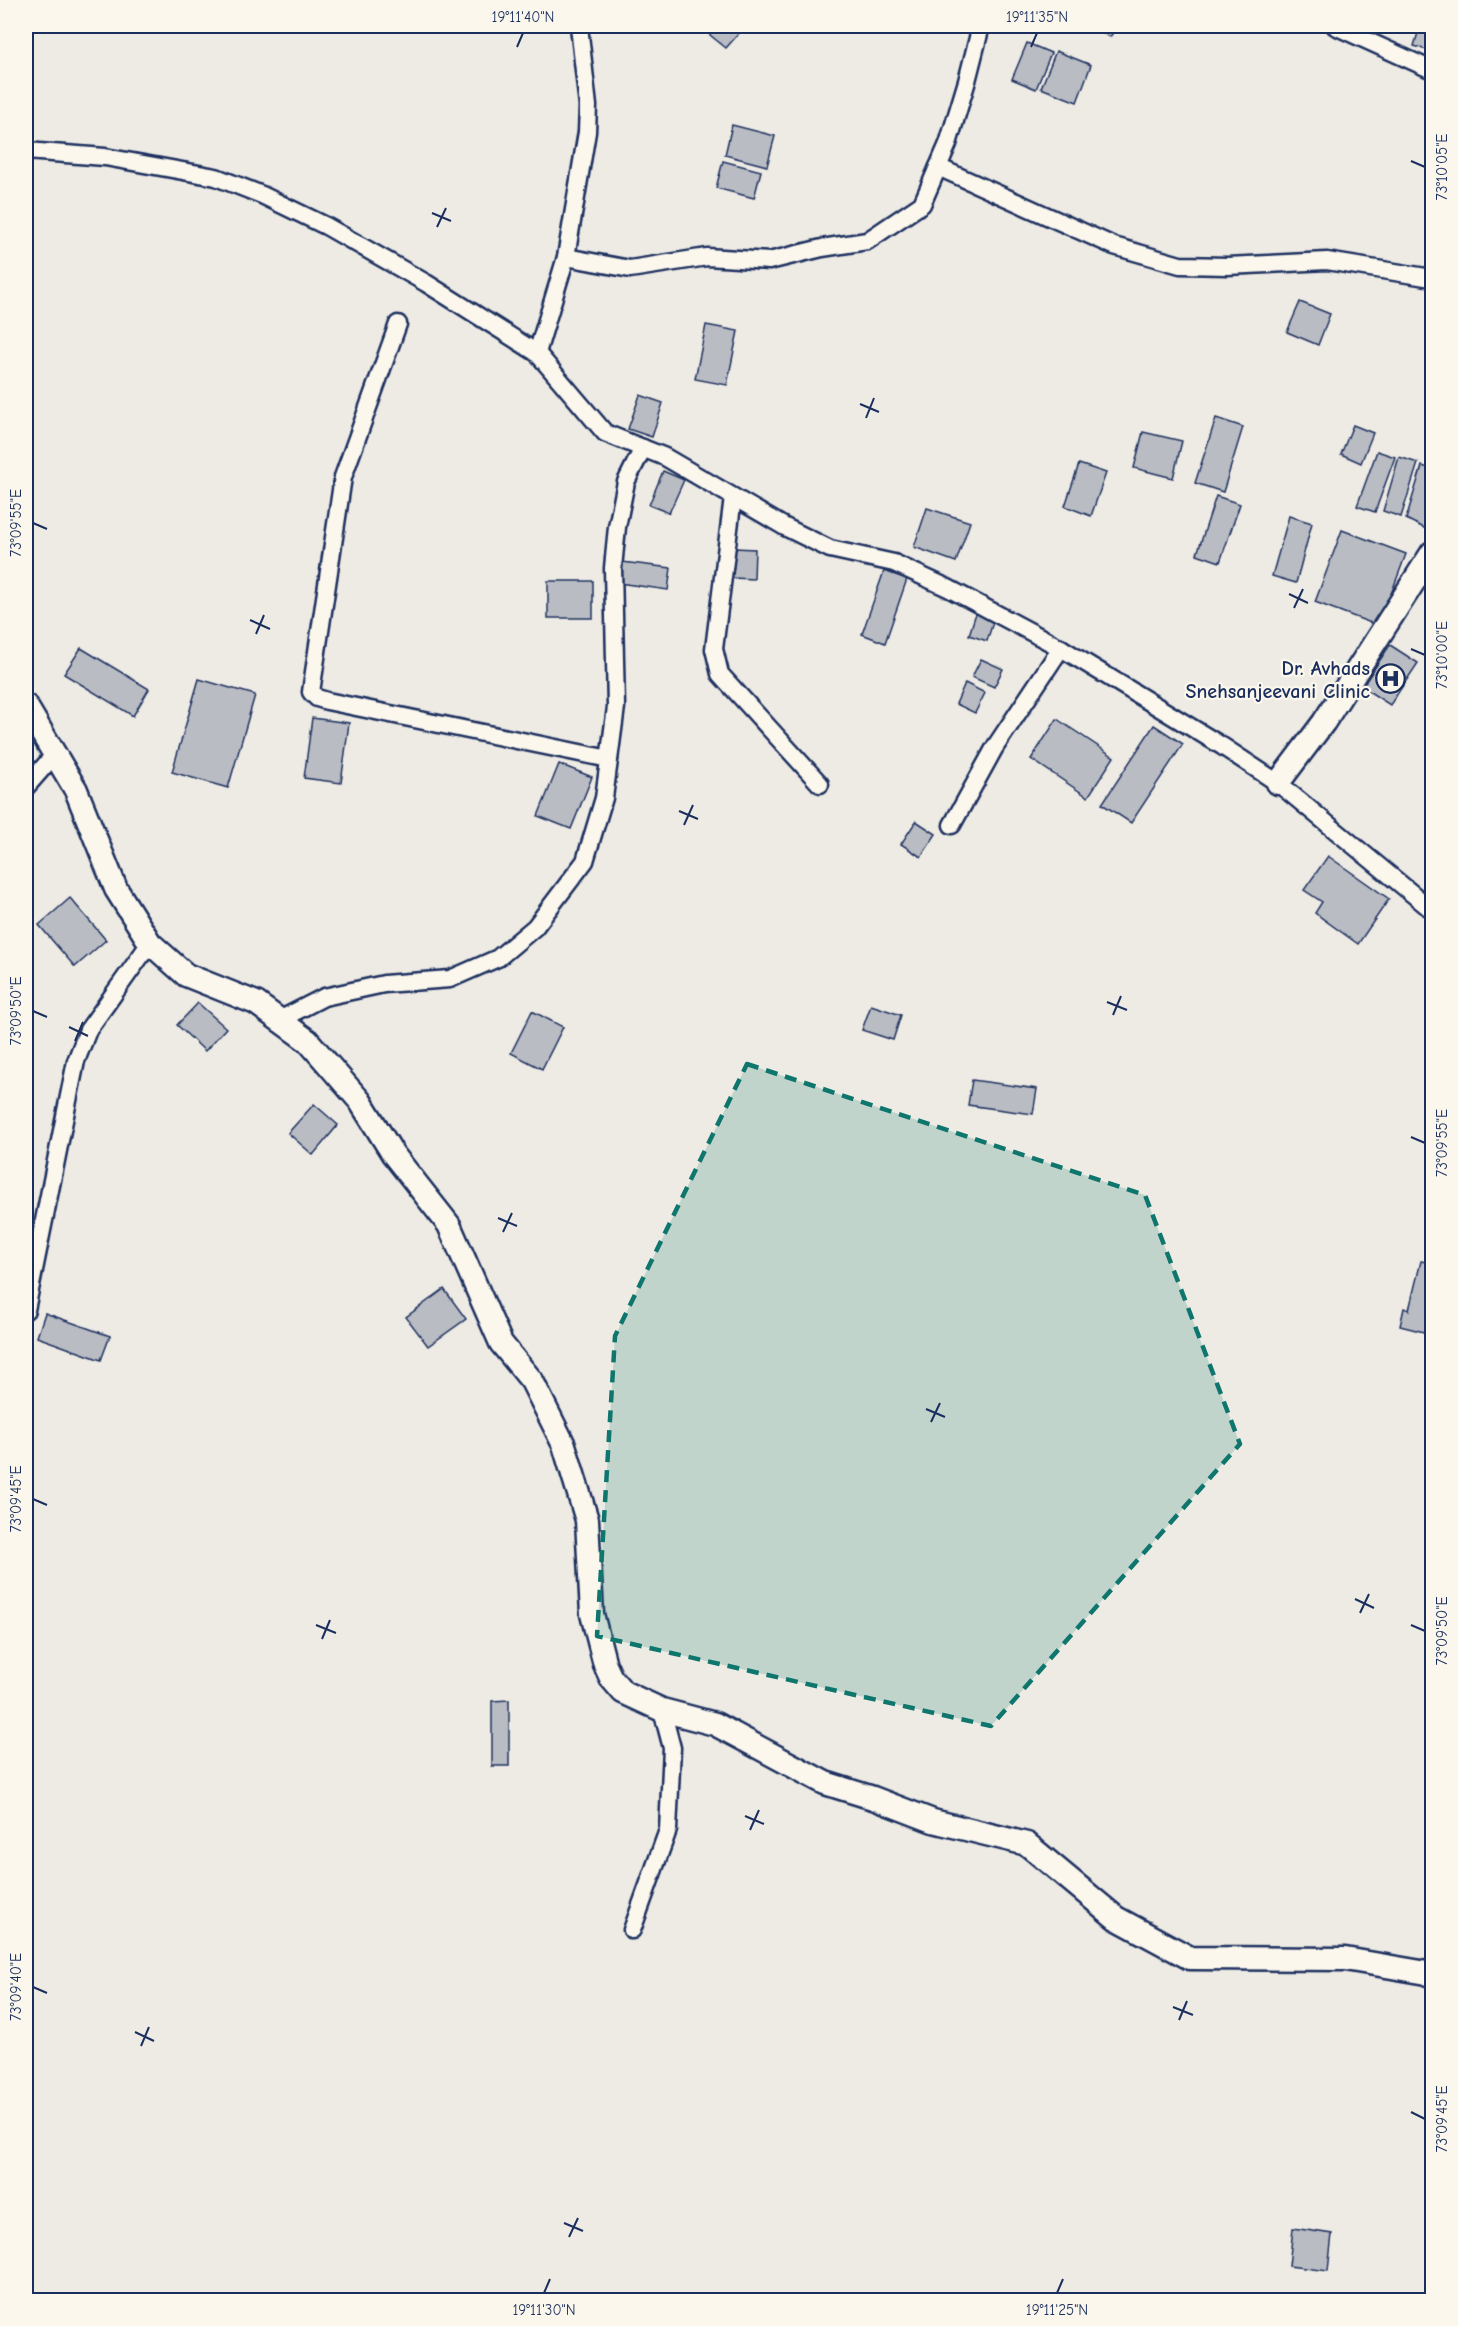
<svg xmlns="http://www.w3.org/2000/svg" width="1458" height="2326" font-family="'Comic Neue',sans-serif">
<rect width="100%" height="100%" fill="#eeebe4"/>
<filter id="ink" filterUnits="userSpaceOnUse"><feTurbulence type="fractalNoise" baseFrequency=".0167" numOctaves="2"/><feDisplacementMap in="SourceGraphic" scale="12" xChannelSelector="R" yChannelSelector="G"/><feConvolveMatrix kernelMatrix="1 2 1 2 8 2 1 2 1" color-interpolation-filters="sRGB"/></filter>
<g filter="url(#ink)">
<g fill="#b9bcc3" stroke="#1b2f5e" stroke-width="1.5">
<path d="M710 26H735L741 31 726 48 705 31Z"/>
<path d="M1090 26H1117L1110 37Z"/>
<path d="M1420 26H1432L1431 51 1414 46Z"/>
<path d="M1027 43 1051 53 1036 89 1012 79Z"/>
<path d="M1056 51 1091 65 1077 102 1041 88Z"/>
<path d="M732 125 775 136 767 166 725 155Z"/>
<path d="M723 161 761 171 754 198 716 188Z"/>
<path d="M1300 302 1330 314 1318 345 1287 332Z"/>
<path d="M706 325 738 331 727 385 695 379Z"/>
<path d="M640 395 663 403 652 437 628 429Z"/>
<path d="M1216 418 1243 427 1223 492 1195 483Z"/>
<path d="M1353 425 1373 433 1361 463 1341 454Z"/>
<path d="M1143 432 1182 441 1173 478 1134 468Z"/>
<path d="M1377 451 1395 457 1375 512 1357 506Z"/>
<path d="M1399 457 1418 463 1401 517 1383 511Z"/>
<path d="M1079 464 1106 473 1091 516 1065 506Z"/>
<path d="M1422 466 1432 469V526L1430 531 1406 519Z"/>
<path d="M663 471 684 480 669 513 649 505Z"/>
<path d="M1216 496 1240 504 1220 562 1197 554Z"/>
<path d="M927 508 970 522 956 562 914 547Z"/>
<path d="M1289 516 1312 523 1296 583 1272 576Z"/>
<path d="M1342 530 1406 554 1379 626 1315 602Z"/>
<path d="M734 548 755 549 754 579 732 578Z"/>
<path d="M622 562 671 568 668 590 619 583Z"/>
<path d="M884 571 907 579 885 643 862 634Z"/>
<rect x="548" y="581" width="45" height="37"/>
<path d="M977 610 995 616 987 641 969 635Z"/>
<path d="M1390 645 1418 663 1390 705 1362 687Z"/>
<path d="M81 648 149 689 133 716 64 674Z"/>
<path d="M981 659 1003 669 994 687 972 677Z"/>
<path d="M199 679 255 695 228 788 172 772Z"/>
<path d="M965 683 985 693 975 713 956 704Z"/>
<path d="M312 718 349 723 341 783 304 778Z"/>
<path d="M1057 719 1114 757 1088 797 1031 759Z"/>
<path d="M1154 725 1183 744 1131 823 1102 804Z"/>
<path d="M559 764 592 777 571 829 538 816Z"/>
<path d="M916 821 936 834 921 857 901 844Z"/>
<path d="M1328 856 1389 899 1358 944 1315 913 1322 902 1304 890Z"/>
<path d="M70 898 106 940 75 967 39 925Z"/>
<path d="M198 1003 226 1028 205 1051 177 1025Z"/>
<path d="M871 1005 901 1015 893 1040 862 1030Z"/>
<path d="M532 1011 563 1027 542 1069 511 1053Z"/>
<path d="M972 1080 1037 1089 1033 1114 968 1105Z"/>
<path d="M314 1104 338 1125 313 1155 288 1133Z"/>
<path d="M1421 1261 1432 1263V1316L1428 1333 1400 1326 1404 1308 1409 1310Z"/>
<path d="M444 1289 466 1319 428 1346 406 1317Z"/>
<path d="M45 1313 110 1336 101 1360 37 1337Z"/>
<path d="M509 1700V1766H492V1701Z"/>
<path d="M1293 2228 1332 2234 1328 2271 1289 2266Z"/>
</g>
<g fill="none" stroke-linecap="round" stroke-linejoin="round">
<defs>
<g id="street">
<path d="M1335 26 1432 70"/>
<path d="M26 151 105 157 216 177 262 195 326 226 426 283 537 353 605 433 665 457 785 527 830 549 894 563 948 588 1061 648 1222 746 1278 783 1432 910"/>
<path d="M938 167 1114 246 1180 265 1227 266 1327 261 1432 278"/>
<path d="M566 257 630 269 707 257 769 261 822 248 867 241 922 204 948 144 967 81 981 26"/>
<path d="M398 324 343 477 311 692 317 698 327 701 609 759"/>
<path d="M537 353 566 257 587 132 588 106 579 26"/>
<path d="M733 497 714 649 720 674 820 784"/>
<path d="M26 787 55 754"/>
<path d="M952 825 995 747 1061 648"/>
<path d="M279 1020 324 997 384 984 450 979 498 958 535 927 585 861 604 798 616 707 613 568 617 527 626 482 643 448"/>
<path d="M26 1310 76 1061 88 1030 150 943"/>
<path d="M632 1930 668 1830 672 1748 662 1710"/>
</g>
<g id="secondary">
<path d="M26 706 76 790 116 889 150 943 186 975 256 1003 308 1041 360 1101 393 1154 449 1225 501 1343 532 1381 564 1445 587 1520 592 1614 605 1665 611 1678 623 1692 662 1710 715 1724 825 1783 873 1798 933 1821 1027 1844 1116 1918 1190 1958 1345 1959 1427 1973 1432 1976"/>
<path d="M1278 783 1324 722 1432 553"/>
</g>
</defs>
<use href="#street" stroke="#1b2f5e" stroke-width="21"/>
<use href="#secondary" stroke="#1b2f5e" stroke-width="27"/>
<use href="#street" stroke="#fbf7ec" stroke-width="16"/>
<use href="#secondary" stroke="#fbf7ec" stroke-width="22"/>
</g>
</g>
<path fill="#0f766e" fill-opacity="0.2" stroke="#0f766e" stroke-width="4.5" stroke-dasharray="12 8" stroke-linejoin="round" d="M747 1064 1145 1195 1240 1444 991 1726 597 1636 615 1336Z"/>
<path fill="none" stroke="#1b2f5e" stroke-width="2" d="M517 47 523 33M1031 47 1037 33M1411 161 1425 167M432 213 451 221M437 227 446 208M860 404 879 412M866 418 874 398M33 523 47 529M1289 594 1308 603M1294 608 1303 589M250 620 270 629M256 634 264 615M1411 649 1425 655M679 811 698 819M684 825 693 805M1107 1002 1127 1010M33 1011 47 1017M1113 1015 1121 996M69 1027 88 1036M75 1041 83 1022M1411 1137 1425 1143M498 1218 517 1226M503 1232 512 1213M926 1409 945 1417M931 1422 940 1403M33 1499 47 1505M1355 1599 1374 1608M1360 1613 1369 1594M316 1625 336 1633M1411 1625 1425 1631M322 1639 330 1620M745 1816 764 1824M750 1830 759 1810M33 1987 47 1993M1173 2007 1193 2015M1179 2020 1187 2001M135 2032 154 2041M141 2046 149 2027M1411 2112 1425 2119M564 2223 583 2231M569 2237 578 2218M544 2293 550 2279M1057 2293 1063 2279"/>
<defs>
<symbol id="hospital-ring" viewBox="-11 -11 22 22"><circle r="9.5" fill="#fbf7ec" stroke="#1b2f5e" stroke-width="1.5"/><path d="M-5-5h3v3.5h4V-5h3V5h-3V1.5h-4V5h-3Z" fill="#1b2f5e"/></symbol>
</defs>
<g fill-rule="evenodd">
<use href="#hospital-ring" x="1374" y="662" width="33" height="33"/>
</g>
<g text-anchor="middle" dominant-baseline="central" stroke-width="4.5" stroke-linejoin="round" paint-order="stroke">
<g font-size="20" font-weight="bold" fill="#1b2f5e" stroke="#fbf7ec" text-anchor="end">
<text x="1370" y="668">Dr. Avhads<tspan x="1370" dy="23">Snehsanjeevani Clinic</tspan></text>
</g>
</g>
<rect width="1458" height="2326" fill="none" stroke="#fbf7ec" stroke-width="66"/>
<rect x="33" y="33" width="1392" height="2260" fill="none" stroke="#1b2f5e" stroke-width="2"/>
<g font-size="15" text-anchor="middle" fill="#1b2f5e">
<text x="523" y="22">19°11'40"N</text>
<text x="1037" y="22">19°11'35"N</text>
<text transform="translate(1442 167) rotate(-90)" y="5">73°10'05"E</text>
<text transform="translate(16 523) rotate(-90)" y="5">73°09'55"E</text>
<text transform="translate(1442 655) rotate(-90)" y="5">73°10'00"E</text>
<text transform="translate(16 1011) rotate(-90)" y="5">73°09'50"E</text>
<text transform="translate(1442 1143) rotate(-90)" y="5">73°09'55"E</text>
<text transform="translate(16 1499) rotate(-90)" y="5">73°09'45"E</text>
<text transform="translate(1442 1631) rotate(-90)" y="5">73°09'50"E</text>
<text transform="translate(16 1987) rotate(-90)" y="5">73°09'40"E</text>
<text transform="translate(1442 2119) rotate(-90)" y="5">73°09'45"E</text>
<text x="544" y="2315">19°11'30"N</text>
<text x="1057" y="2315">19°11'25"N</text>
</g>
</svg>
